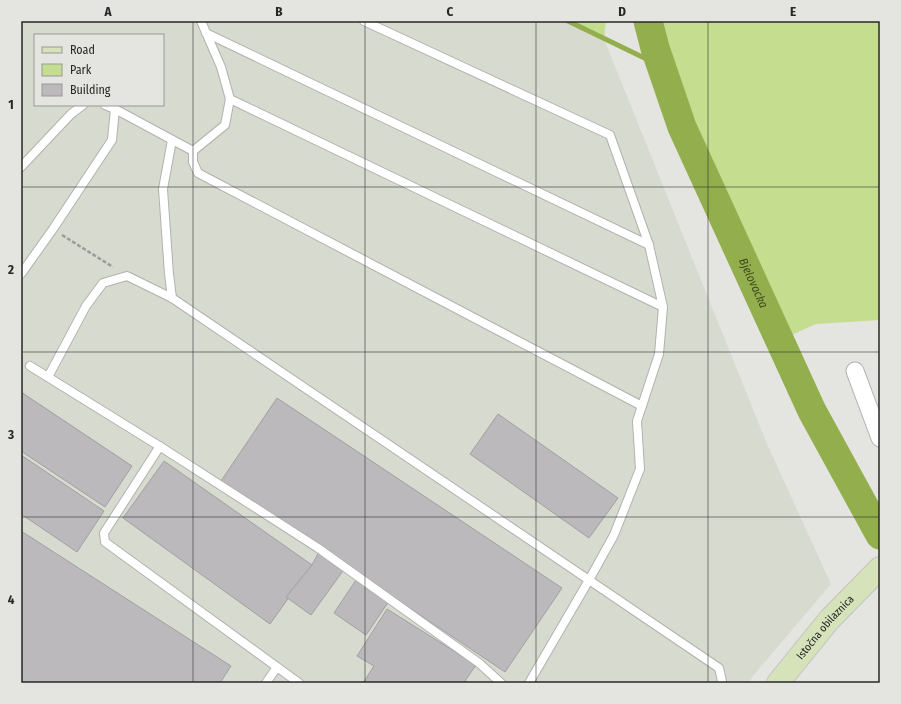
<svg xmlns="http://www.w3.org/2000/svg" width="901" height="704" font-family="'Fira Sans Condensed',sans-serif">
<rect width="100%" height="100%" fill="#e4e5e1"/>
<path fill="#d6dacf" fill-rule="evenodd" d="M21 21H568L604 39 767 444 831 584 752 677 749 683H21ZM35 35H163V105H35Z"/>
<g fill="#c5dd8f">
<path d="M568 21H606L604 39Z"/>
<path d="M648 21H880V320L816 324 780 340 682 127 657 55Z"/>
</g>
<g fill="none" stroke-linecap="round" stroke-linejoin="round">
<path stroke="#93ae4d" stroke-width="5" d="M568 21 661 66"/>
<path stroke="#93ae4d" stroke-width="29" id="s1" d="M648 21 655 48 682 127 812 411 880 535"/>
</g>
<g fill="#bbb9bc" stroke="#a19fa2">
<path d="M21 392 132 466 105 507 21 451Z"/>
<path d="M277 398 562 588 505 672 221 481Z"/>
<path d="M498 414 618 498 589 538 470 454Z"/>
<path d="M21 455 104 511 77 552 21 514Z"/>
<path d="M164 461 312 565 270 624 123 518Z"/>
<path d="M21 531 231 666 220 683H21Z"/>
<path d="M320 550 345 568 311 615 286 597 312 565Z"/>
<path d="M356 580 389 601 366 635 334 613Z"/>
<path d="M387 609 476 665 465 681 469 683H363L374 666 357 656Z"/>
</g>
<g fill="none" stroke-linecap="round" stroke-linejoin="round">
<defs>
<g id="lane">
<path d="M364 21 610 135 649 245 663 307 659 354 637 421 640 469 614 535 589 580 529 683"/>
<path d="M206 33 649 245"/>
<path d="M230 99 663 307"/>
<path d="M115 109 193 151 225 125 230 99 221 67 201 21"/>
<path d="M172 140 163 189 169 274 172 298"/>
<path d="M193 151V162L198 173 642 406"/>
<path d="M21 167 71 114 83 105"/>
<path d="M21 274 53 229 112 140 115 109 105 105"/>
<path d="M30 366 164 449 318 548 479 663 501 683"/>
<path d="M48 377 86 306 103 283 127 276 172 298 719 668 722 681 721 683"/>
<path d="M160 446 104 533 105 542 299 683"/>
<path d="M266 683 277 667"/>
</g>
<path id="street" d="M855 371 880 438"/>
<g id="primary">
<path id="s2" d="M778 683 829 620 880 568"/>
</g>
</defs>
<use href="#lane" stroke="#b1b2ae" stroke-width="10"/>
<use href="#street" stroke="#b1b2ae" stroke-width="19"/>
<use href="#primary" stroke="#c3c3c2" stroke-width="24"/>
<path stroke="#9c9d9a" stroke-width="2.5" stroke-dasharray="4 2" stroke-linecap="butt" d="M62 235 113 267"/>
<use href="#lane" stroke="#fff" stroke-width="8"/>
<use href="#street" stroke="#fff" stroke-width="17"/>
<use href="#primary" stroke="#d6e2ba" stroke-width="22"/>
</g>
<path fill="none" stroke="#272726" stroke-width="1" stroke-opacity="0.55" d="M193 21V683M365 21V683M536 21V683M708 21V683M21 187H880M21 352H880M21 517H880"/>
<g text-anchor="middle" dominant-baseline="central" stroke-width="3" stroke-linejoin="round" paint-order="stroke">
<g font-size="11" fill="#272726" stroke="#e4e5e1">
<text stroke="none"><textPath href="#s2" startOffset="73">Istočna obilaznica</textPath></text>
</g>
<g font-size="12" font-style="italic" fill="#3c471f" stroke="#e4e5e1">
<text stroke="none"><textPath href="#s1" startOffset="283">Bjelovacka</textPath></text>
</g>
</g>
<rect width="901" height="704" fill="none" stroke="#e4e5e1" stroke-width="44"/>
<rect x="34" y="34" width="130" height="72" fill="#e4e5e1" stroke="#989996"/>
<rect x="42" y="47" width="20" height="6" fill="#d6e2ba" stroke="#989996"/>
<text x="70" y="54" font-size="12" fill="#272726">Road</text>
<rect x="42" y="64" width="20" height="12" fill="#c5dd8f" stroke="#989996"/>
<text x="70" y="74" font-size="12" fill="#272726">Park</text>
<rect x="42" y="84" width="20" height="12" fill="#bbb9bc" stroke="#989996"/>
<text x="70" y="94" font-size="12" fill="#272726">Building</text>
<rect x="22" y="22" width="857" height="660" fill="none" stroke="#272726" stroke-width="1.5"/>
<g font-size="13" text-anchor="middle" font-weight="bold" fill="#272726">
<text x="108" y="16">A</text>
<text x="279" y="16">B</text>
<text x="450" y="16">C</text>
<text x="622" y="16">D</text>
<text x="793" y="16">E</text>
<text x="11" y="109">1</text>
<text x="11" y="274">2</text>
<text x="11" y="439">3</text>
<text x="11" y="604">4</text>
</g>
</svg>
